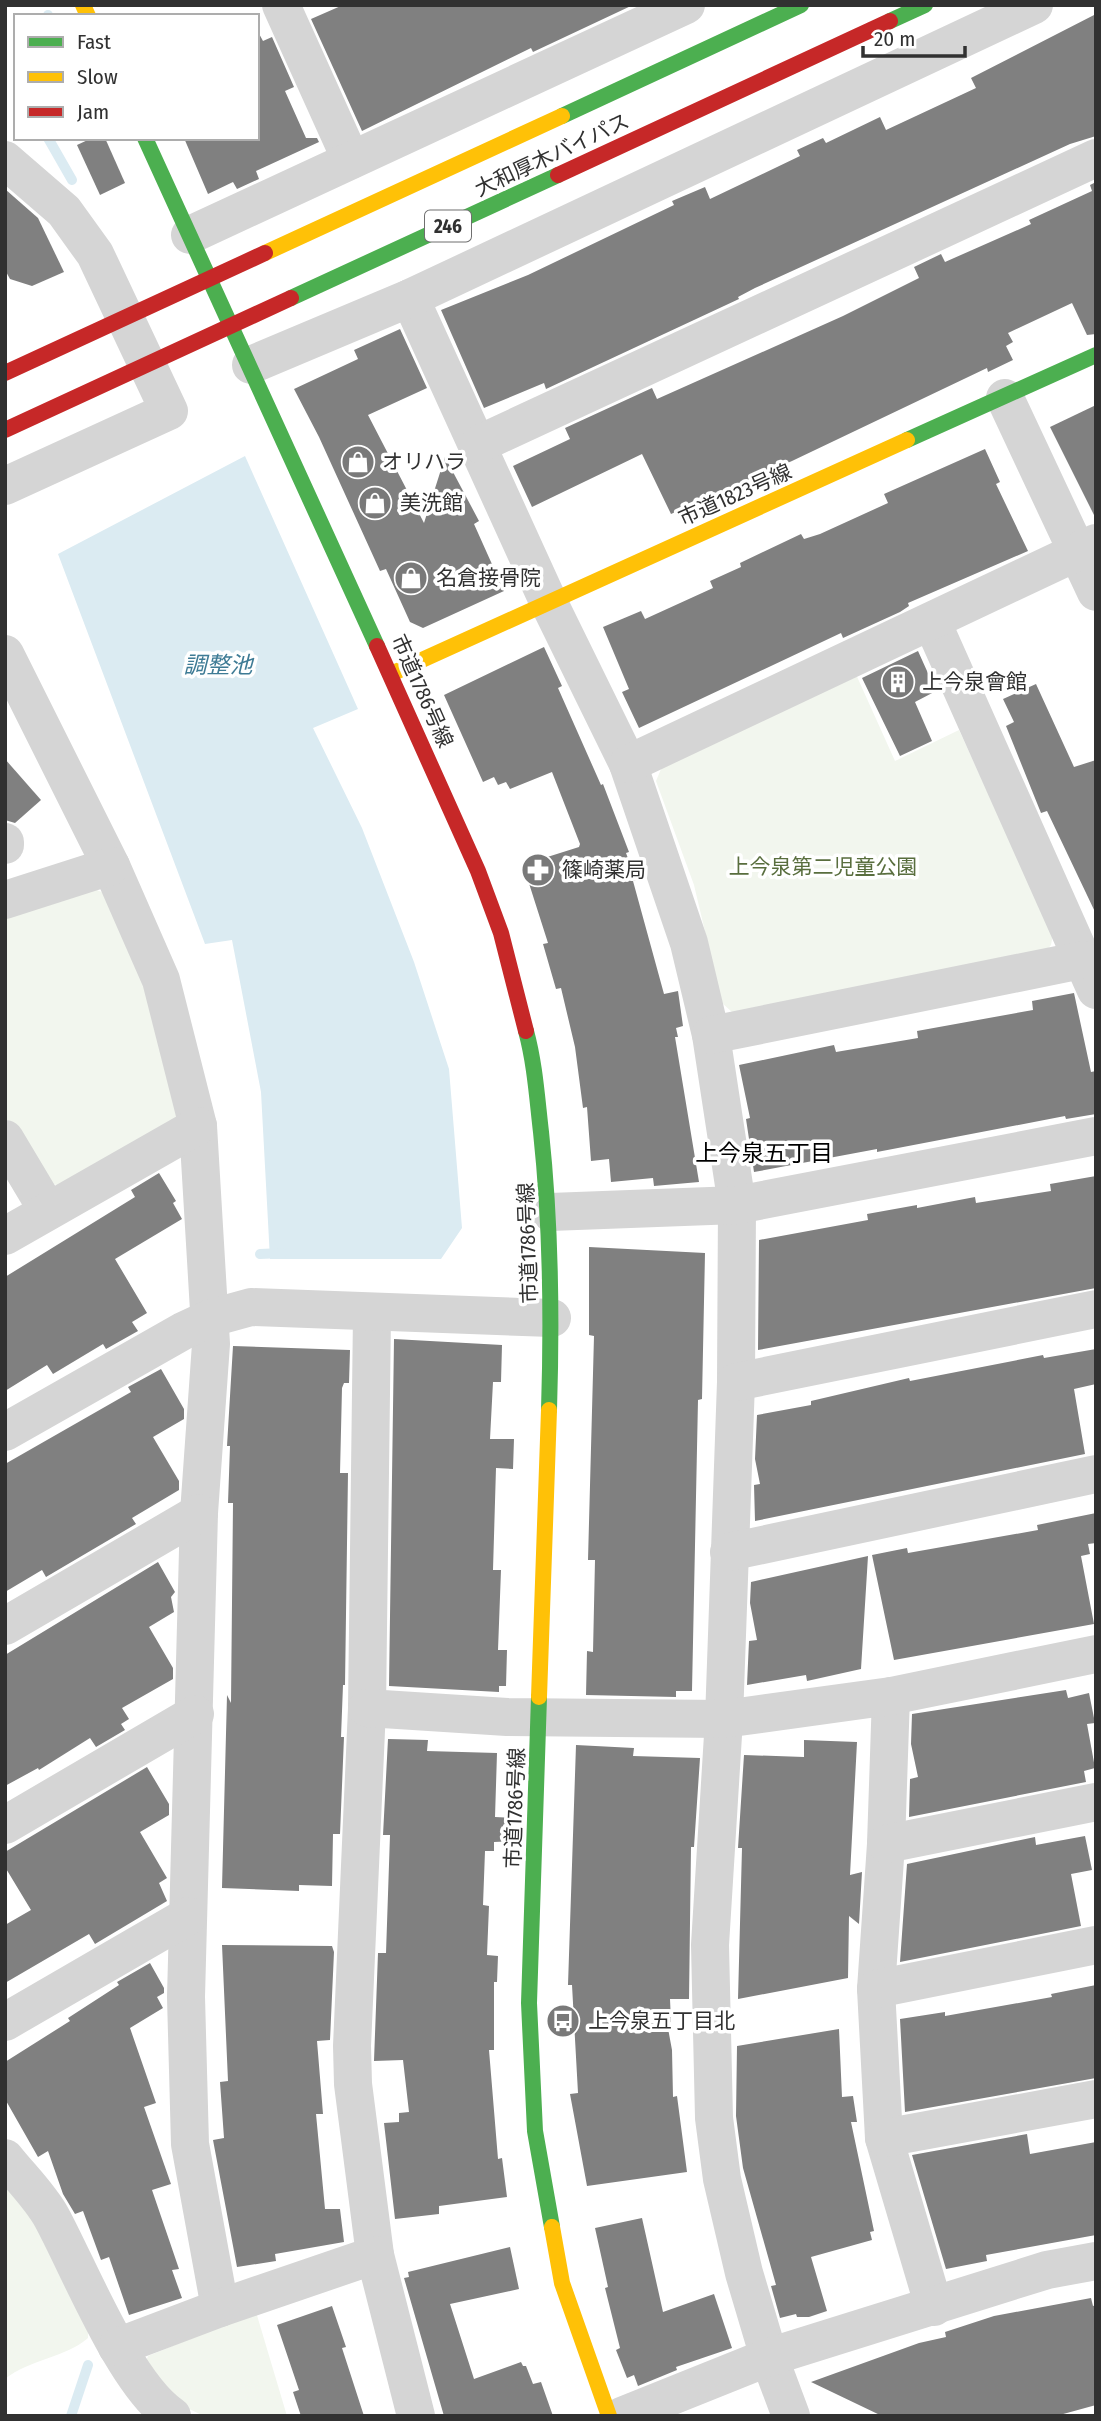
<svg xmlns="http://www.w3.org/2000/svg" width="1101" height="2421" font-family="'Fira Sans Condensed','Noto Sans JP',sans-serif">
<rect width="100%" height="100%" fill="#fff"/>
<g fill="#f2f6ee">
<path d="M854 670 895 761 959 730 1053 934 1051 945 1041 957 732 1012 722 1003 694 885 656 781 664 762Z"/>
<path d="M87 886 104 893 137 960 181 1106 175 1123 63 1186 46 1183 5 1117V909Z"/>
<path d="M5 2165 88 2316V2338C65 2358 30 2359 5 2379Z"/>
<path d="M256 2312 287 2416H204L187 2408 145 2364 148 2356Z"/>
</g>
<path fill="#dbebf2" d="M245 456 358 709 313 728 362 828 414 962 449 1069 462 1228 441 1259H270L261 1092 232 940 205 944 58 554Z"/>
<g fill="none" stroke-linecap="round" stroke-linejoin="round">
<g stroke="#dbebf2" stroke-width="10">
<path d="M48 16V15"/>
<path d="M48 138 72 180"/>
<path d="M260 1254 282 1253"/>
<path d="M71 2416 88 2365"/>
</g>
</g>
<g fill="#808080">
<path d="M343 5H633L533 52 531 48 362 131 311 19Z"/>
<path d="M1096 14V136L1070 144 755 288 738 297 739 299 546 389 544 383 484 408 441 310 528 275 674 205 672 201 705 187 710 199 800 156 797 150 823 138 826 143 880 117 886 130 976 88 971 78Z"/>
<path d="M257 30 263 41 272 37 294 87 285 91 306 138H317L319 142 256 171 259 179 237 189 233 182 208 194 184 138H257Z"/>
<path d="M92 138H105L125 183 100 195 77 145Z"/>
<path d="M1096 182V334L1087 335 1072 303 1008 333 1013 342 1006 346 1013 360 988 372 987 368 792 461 671 514 642 454 532 507 513 466 570 439 565 428 652 388 657 399 843 316 919 278 914 267 941 254 945 262 1031 224 1029 220 1092 191 1090 185Z"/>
<path d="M5 189 38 218 64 272 32 286 10 279 5 270Z"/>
<path d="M400 329 427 388 368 415 424 523 445 457 479 521 474 524 504 591 423 628 410 622 386 569 380 571 319 437 294 389 358 359 354 350Z"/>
<path d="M1096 405V519L1050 427Z"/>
<path d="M985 449 1000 482 996 484 1028 551 908 603 909 606 900 612 843 638 841 633 639 728 622 692 629 689 603 627 641 611 645 619 713 588 710 581 741 567 740 563 801 534 804 539 820 534 888 503 884 494Z"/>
<path d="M544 647 562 686 558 688 601 785 603 784 629 852 626 853 636 880 633 881 664 994 678 991 683 1026 676 1028 678 1037H675L699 1182 654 1186 653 1178 611 1182 609 1159 591 1161 587 1107 583 1108 575 1047 561 988 556 989 543 944 548 943 526 874 544 869 541 859 579 847 580 844 552 772 510 789 506 782 498 785 494 777 483 782 444 695Z"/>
<path d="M918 651 936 691 915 702 932 741 900 756 862 678Z"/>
<path d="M1036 684 1074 767 1096 760V914L1047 811 1041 813 1006 726 1014 722 1003 699Z"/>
<path d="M5 759 41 800 15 823 5 820Z"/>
<path d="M1074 993 1091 1072 1096 1071V1114L1066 1119 1065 1116 877 1152V1149L754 1172 746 1119 750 1118 739 1065 834 1045 836 1052 918 1038 917 1031 1033 1010 1032 1001Z"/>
<path d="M159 1173 176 1201 173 1203 182 1219 115 1259 147 1313 132 1322 138 1331 106 1349 103 1344 53 1374 47 1365 5 1391V1277L135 1197 131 1190Z"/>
<path d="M1096 1176V1288L758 1350 759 1240 868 1220 867 1214 917 1205V1208L975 1197 976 1203 1051 1191 1050 1184Z"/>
<path d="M589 1247 705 1253 702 1399 698 1400 692 1691H676V1697L586 1695 587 1651 593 1652 595 1560H588L594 1336 589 1335Z"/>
<path d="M394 1339 502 1345 501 1382H493L490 1439H514L513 1469 496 1468 493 1570H501L498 1650H507L506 1686H499V1692L389 1686Z"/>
<path d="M233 1346 350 1350 349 1383H344L342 1388 340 1473H348L345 1685H343L341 1737H344L340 1834H333L332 1886 299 1885V1891L222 1888 227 1695 231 1703 233 1503H228L230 1446H227Z"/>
<path d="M1096 1349V1384L1074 1389 1085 1454 755 1521 754 1485 760 1484 755 1459 757 1415 811 1405V1401L909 1378 910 1381 1043 1355 1044 1358Z"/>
<path d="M161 1369 184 1409V1419L153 1437 179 1481V1490L132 1518 136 1524 46 1577 42 1570 5 1592V1464L131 1392 128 1387Z"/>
<path d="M1096 1513V1543L1088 1544 1090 1554 1081 1556 1094 1624 894 1660 872 1555 907 1548 908 1553 1038 1530 1037 1525Z"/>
<path d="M868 1556 861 1669 807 1681 806 1675 747 1685 749 1641 757 1640 750 1603 751 1582Z"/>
<path d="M158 1562 175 1592 171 1597 174 1612 149 1627 173 1668V1679L122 1708 129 1719 121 1724 125 1730 96 1747 90 1738 39 1770 38 1768 5 1786V1655Z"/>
<path d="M1066 1690 1068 1698 1089 1693 1095 1723 1087 1724 1095 1768 1084 1771 1086 1782 909 1817 910 1779 918 1777 911 1744 912 1714Z"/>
<path d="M388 1739 428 1740 427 1751 497 1753 495 1817 513 1818V1841L494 1842V1851H485L483 1905 489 1906 487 1955 498 1956 497 1982H494V2050H489L498 2159 502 2158 507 2197 439 2206V2214L395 2219 384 2123 399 2122V2113L409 2112 403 2060 374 2061 378 1953H386L390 1835H383Z"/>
<path d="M804 1740 857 1742 850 1875 862 1872 859 1924 849 1916 848 1978 738 1999 742 1848H738L744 1755 804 1757Z"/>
<path d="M576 1745 634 1748 633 1756 700 1758 694 1847H691L689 1999H670L671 2022 667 2023 672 2050 673 2097 677 2096 687 2172 587 2186 570 2094 578 2093 572 1985H568Z"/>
<path d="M147 1767 169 1804V1815L140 1832 167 1878 159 1883 167 1901 95 1944 89 1934 5 1983V1925L31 1910 5 1867V1852Z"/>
<path d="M1085 1836 1092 1870 1071 1874 1081 1926 900 1962 907 1864 1035 1837 1036 1845Z"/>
<path d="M222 1945 332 1946 334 1952 330 2040 317 2041 323 2114H316L325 2209H340L344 2242 275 2254 276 2261 237 2267 213 2140 224 2138 220 2082 228 2081Z"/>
<path d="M150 1963 164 1988V1993L157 1997 163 2008 130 2028 156 2103 144 2107 171 2184 152 2190 179 2269 172 2270 182 2298 129 2315 109 2257 101 2260 83 2211 75 2214 63 2194 48 2151 38 2157 5 2099V2062L70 2021 68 2018 119 1985 117 1982Z"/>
<path d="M1096 1985V2078L905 2112 900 2019 945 2012V2016L1052 1997 1051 1994Z"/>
<path d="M839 2029 842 2097 853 2096 857 2122H851L874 2231 870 2232 872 2240 811 2257 827 2311 809 2317H797L796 2314 780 2318 771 2286 776 2285 743 2168 736 2116 737 2046Z"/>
<path d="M1027 2134 1030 2154 1096 2142V2235L986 2255 987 2261 946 2269 912 2155Z"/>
<path d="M642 2218 663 2312 714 2294 732 2348 676 2367 677 2370 638 2386 634 2375 627 2378 616 2350 620 2348 605 2288 608 2287 595 2228Z"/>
<path d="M510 2247 519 2289 450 2304 474 2379 521 2362 523 2366H526L533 2384 541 2382 553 2416H444L404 2278 409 2277 408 2272Z"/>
<path d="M1091 2298 1093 2306 1096 2305V2405L1056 2416H882L811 2382 919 2343 946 2337 945 2332 994 2316Z"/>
<path d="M332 2306 346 2347 342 2348 364 2416H301L293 2392 299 2390 277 2325Z"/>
</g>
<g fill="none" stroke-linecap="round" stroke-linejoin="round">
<g stroke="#d5d5d5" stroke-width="38">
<path d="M281 5 351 160"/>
<path d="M5 160 64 211 95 254 169 411 5 486"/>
<path d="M190 235 686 5"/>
<path d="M410 298 548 601 628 764 689 943 711 1035 737 1205 736 1382 724 1719 710 1945 714 2118 722 2179 744 2273 769 2357 791 2416"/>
<path d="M251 365 410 298 1034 5"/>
<path d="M1005 398 1096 592"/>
<path d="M479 444 1096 158"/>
<path d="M932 622 1096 990"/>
<path d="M5 654 111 866 161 980 198 1126 211 1344 199 1513 186 1997 190 2144 220 2308"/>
<path d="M628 764 1096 543"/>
<path d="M5 842V845"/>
<path d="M5 900 111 866"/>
<path d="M711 1035 1082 960"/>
<path d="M5 1139 48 1211"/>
<path d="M550 1212 737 1205 1096 1136"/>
<path d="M5 1236 198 1126"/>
<path d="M372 1314 367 1708 352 2046 353 2084 375 2255 416 2416"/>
<path d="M736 1382 1096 1309"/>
<path d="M5 1432 183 1331 211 1318 251 1307 552 1318"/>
<path d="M729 1552 1096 1474"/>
<path d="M5 1626 199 1513"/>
<path d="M891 1696 886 1844 876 1989 884 2138 934 2307"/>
<path d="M367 1708 507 1717 724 1719 891 1696 1096 1654"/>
<path d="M5 1825 195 1714"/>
<path d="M886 1844 1096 1802"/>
<path d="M876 1989 1096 1945"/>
<path d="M5 2022 188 1916"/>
<path d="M884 2138 1096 2099"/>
<path d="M5 2158C20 2177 40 2196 52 2218 80 2270 125 2384 172 2416"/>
<path d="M117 2347 220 2308 375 2255"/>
<path d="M622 2416 769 2357 1047 2270 1096 2261"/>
</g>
<g stroke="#4caf50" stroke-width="16">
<path d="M890 21 925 5"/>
<path d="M145 138 377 646"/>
<path d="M907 440 1096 355"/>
<path d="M526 1031C535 1064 537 1098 541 1132 551 1225 552 1316 549 1410"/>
<path d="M539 1697 529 2003 535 2131 552 2227"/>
</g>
<g stroke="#ffc107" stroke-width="16">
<path d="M83 5 88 16"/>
<path d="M391 674 907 440"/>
<path d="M539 1697 549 1410"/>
<path d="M552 2227 562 2283 609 2416"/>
</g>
<path stroke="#c62828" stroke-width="16" d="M377 646 478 871 501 933 526 1031"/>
<g stroke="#4caf50" stroke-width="16">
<path d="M562 116 801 5"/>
<path d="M291 298 558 175"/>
</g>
<path stroke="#ffc107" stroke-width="16" d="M265 253 562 116"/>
<g stroke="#c62828" stroke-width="16">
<path d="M558 175 890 21"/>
<path d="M5 373 265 253"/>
<path d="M5 430 291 298"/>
</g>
</g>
<defs>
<symbol id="shop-disc" viewBox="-11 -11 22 22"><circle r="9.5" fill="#797979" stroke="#fff"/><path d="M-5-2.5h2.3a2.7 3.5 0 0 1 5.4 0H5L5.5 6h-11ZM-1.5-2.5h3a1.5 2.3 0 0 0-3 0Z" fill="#fff"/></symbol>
<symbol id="building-disc" viewBox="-11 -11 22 22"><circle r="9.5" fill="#797979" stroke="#fff"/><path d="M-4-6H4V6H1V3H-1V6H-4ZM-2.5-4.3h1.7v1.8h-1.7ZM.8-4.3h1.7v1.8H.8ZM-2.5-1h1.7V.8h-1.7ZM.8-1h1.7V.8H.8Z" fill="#fff"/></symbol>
<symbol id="pharmacy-disc" viewBox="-11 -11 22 22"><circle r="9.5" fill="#797979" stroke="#fff"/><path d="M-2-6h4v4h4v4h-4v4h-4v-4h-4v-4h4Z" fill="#fff"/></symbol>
<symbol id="bus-disc" viewBox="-11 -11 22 22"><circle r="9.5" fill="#797979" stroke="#fff"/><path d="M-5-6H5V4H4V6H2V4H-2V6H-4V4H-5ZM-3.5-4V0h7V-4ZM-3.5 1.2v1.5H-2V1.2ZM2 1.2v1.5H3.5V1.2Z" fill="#fff"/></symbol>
</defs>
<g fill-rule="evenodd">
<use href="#shop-disc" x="339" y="443" width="38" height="38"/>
<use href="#shop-disc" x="356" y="484" width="38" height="38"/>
<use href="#shop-disc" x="392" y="559" width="38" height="38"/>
<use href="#building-disc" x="879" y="663" width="38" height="38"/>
<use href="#pharmacy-disc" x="519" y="851" width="38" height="38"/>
<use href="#bus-disc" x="544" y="2002" width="38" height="38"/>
</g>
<g text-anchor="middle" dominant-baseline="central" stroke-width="7" stroke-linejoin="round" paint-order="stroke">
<rect fill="#fff" stroke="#6f6f6f" stroke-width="2" x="425" y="210.5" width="46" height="31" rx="5"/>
<g font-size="19" font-weight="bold" fill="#313131">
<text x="448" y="226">246</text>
</g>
<g font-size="21" fill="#313131" stroke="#fff">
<text transform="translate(552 155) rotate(-25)">大和厚木バイパス</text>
<text transform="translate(735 495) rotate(-24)">市道1823号線</text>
<text transform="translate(422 691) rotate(66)">市道1786号線</text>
<text transform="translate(528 1243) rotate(-92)">市道1786号線</text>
<text transform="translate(515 1808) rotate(-88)">市道1786号線</text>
</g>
<g font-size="21" fill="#313131" stroke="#fff" text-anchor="start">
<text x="382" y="462">オリハラ</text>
<text x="400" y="503">美洗館</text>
<text x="436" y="578">名倉接骨院</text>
<text x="922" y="682">上今泉會館</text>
<text x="562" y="870">篠崎薬局</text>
<text x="588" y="2021">上今泉五丁目北</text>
</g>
<g font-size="21" fill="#596e3e" stroke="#fff">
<text x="823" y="867">上今泉第二児童公園</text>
</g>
<g font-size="23" font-style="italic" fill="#3e7b95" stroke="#fff">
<text x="218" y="665">調整池</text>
</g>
<g font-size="23" fill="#000" stroke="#fff">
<text x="764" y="1153">上今泉五丁目</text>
</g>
</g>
<rect width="1101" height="2421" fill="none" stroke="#313131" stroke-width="14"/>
<rect x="14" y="14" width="245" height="126" fill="#ffffff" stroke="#adadad" stroke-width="2"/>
<rect x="28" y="37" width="35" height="10" fill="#4caf50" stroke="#adadad" stroke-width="2"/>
<text x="77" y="49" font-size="21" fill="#313131">Fast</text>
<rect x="28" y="72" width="35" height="10" fill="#ffc107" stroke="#adadad" stroke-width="2"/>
<text x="77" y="84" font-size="21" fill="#313131">Slow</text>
<rect x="28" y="107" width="35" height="10" fill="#c62828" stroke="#adadad" stroke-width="2"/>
<text x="77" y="119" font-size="21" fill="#313131">Jam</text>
<path d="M863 46v10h102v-10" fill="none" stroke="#313131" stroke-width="3.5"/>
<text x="874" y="46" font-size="21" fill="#313131" stroke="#ffffff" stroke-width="5" paint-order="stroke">20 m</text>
</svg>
